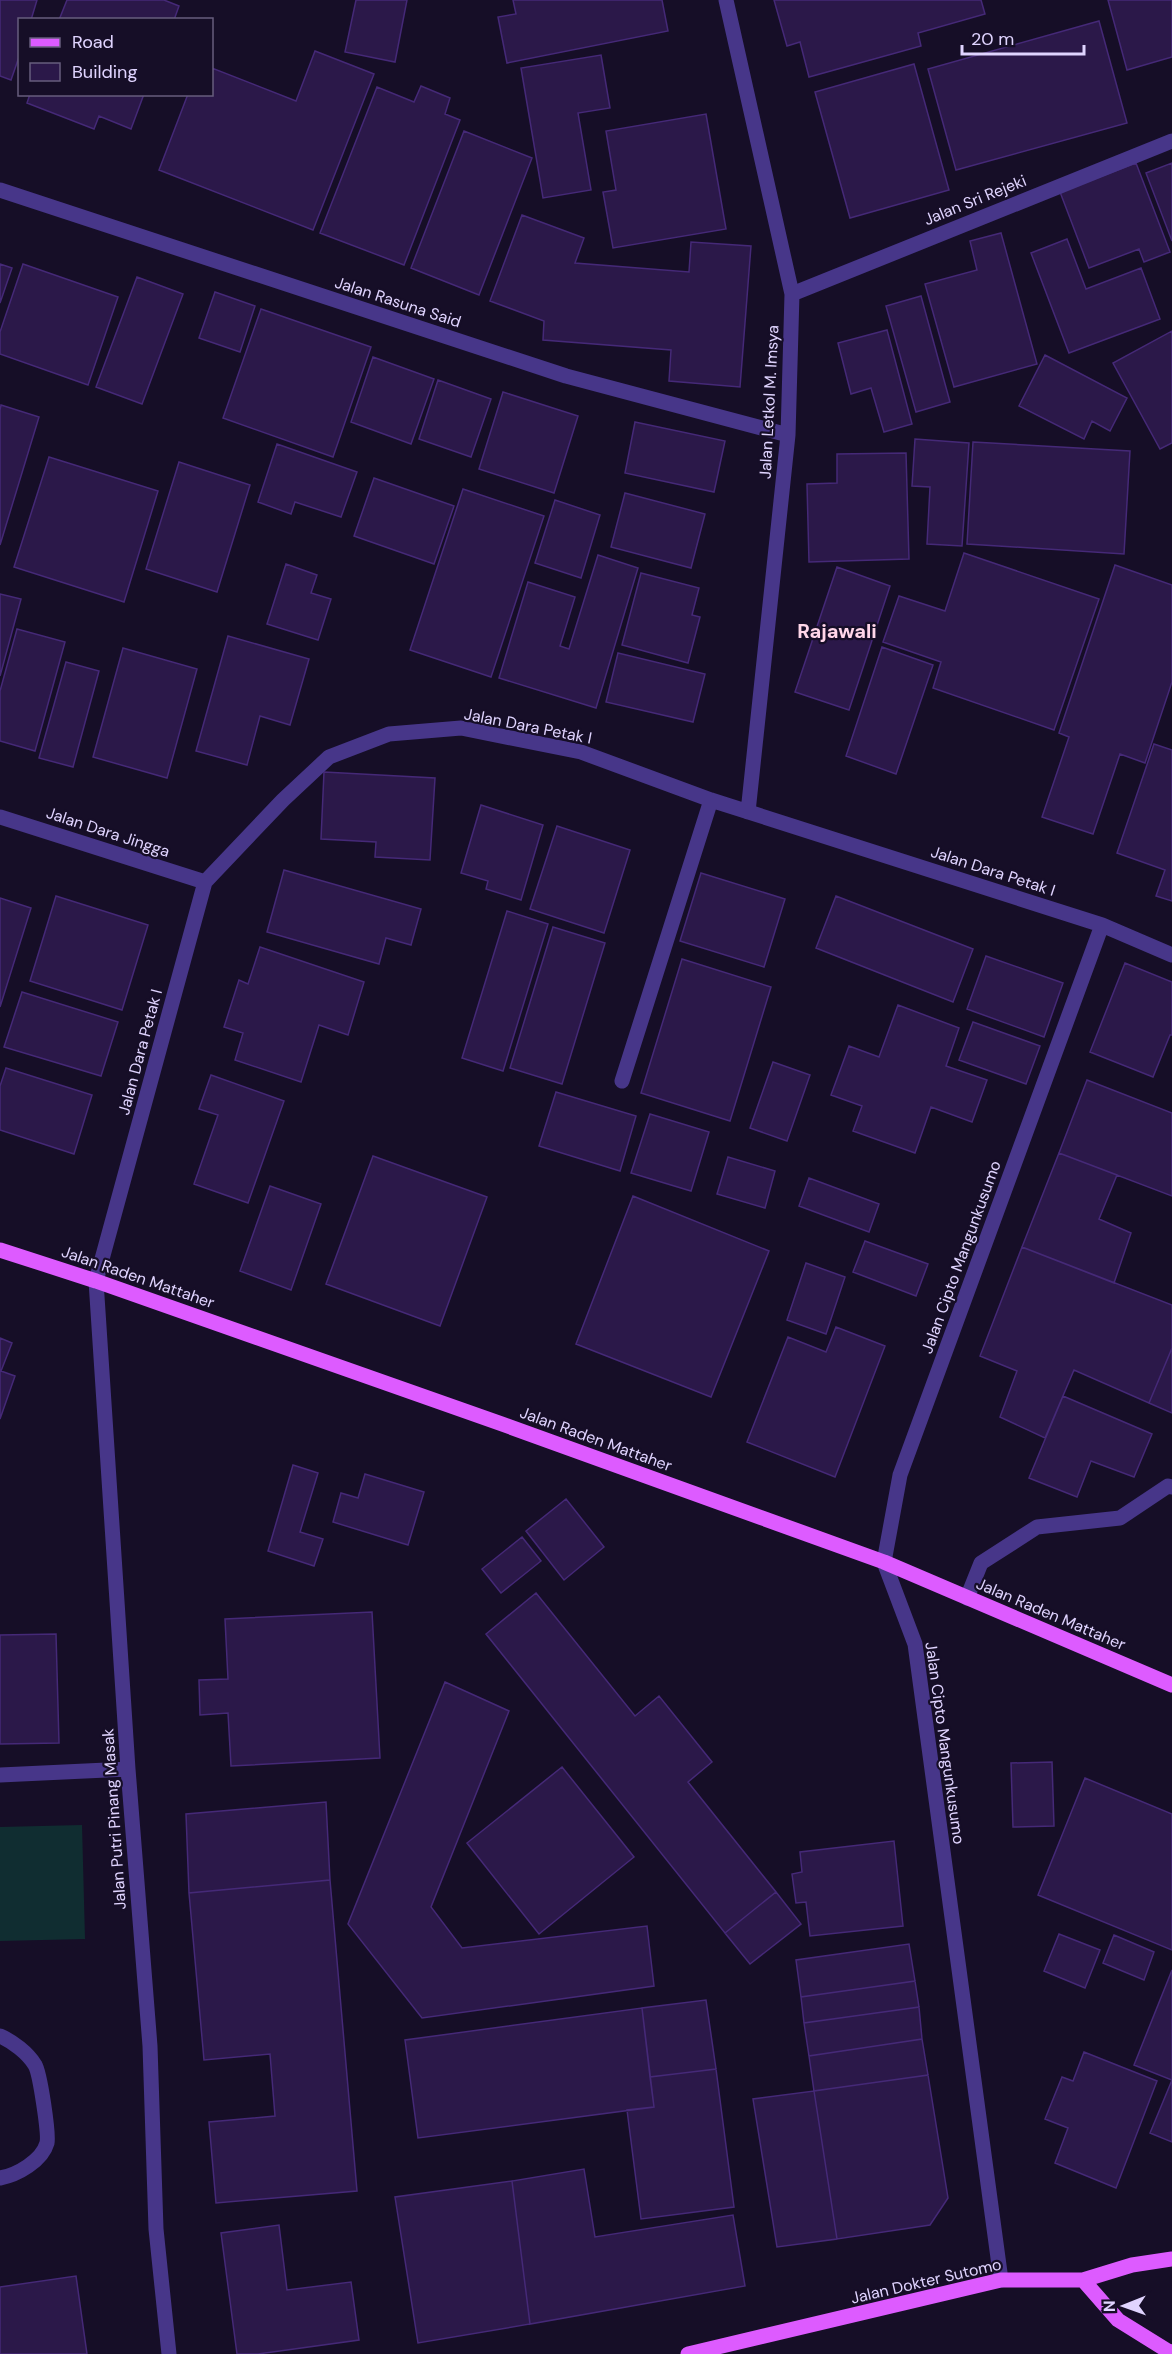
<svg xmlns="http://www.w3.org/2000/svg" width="1172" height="2354" font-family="'DM Sans',sans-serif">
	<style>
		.garden { fill: #102d31 }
		.building { fill: #2b1849; stroke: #452977; stroke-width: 1.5 }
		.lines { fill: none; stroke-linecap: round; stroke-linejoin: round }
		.minor { stroke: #473689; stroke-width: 15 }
		.major { stroke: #dd5bff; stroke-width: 15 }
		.labels { text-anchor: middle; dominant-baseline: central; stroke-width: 4.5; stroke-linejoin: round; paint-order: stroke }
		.street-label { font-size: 16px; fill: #e0d4ff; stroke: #160e27 }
		.quarter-label { font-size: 20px; font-weight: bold; fill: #ffd6e9; stroke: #160e27 }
	</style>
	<rect width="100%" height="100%" fill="#160e27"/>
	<path class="garden" d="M82,1825l3,114 -85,2v-114z"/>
	<path class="building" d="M0,0h37l-6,20h-11v34l-9,26 -11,-4z
		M67,0h97l15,6 -5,14h-115z
		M356,0h51l-12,62 -50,-10z
		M513,0h149l6,31 -161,32 -9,-46 18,-3z
		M774,0h207l4,14 -67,19 3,13 -112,31 -9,-35 -13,4z
		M1108,0h64v57l-45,13z
		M1099,21l28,102 -171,47 -28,-101z
		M315,51l59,23 -61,156 -154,-60 29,-76h24v-26l84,33z
		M601,55l9,53 -32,5 13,77 -48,8 -22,-130z
		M914,64l35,126 -99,28 -35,-126z
		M421,86l29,12 -5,16 15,6 -56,145 -84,-32 57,-146 37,15z
		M30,94h114l-13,35 -32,-13 -5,13 -67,-26z
		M706,114l20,115 -113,19 -10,-56 13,-2 -10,-59z
		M464,131l68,27 -53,137 -68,-27z
		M1136,163l34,89 -26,10 -5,-13 -50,19 -29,-76z
		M1172,163v78l-26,-68z
		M522,215l62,23 -9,25 114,9 2,-30 60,4 -11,141 -71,-6 2,-31 -128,-10 1,-19 -54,-20z
		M1001,233l36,131 -83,23 -29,-103 52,-14 -7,-29z
		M1067,239l19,50 55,-21 19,51 -91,34 -38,-100z
		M0,264l12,4 -12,35z
		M23,264l95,33 -30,88 -88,-31v-22z
		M137,277l46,17 -41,110 -46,-17z
		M215,292l40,14 -15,46 -41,-14z
		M921,296l29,106 -34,10 -30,-106z
		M261,309l110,38 -38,110 -110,-39z
		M887,330l25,94 -28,8 -13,-44 -20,6 -13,-51z
		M1172,331v112l-12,6 -47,-86z
		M1045,355l82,43 -17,33 -18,-10 -8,18 -65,-33z
		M373,357l61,22 -23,65 -60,-22z
		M438,380l53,19 -20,58 -52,-18z
		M503,392l75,24 -24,77 -75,-24z
		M1,405l38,12 -39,128v-135z
		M635,422l90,19 -11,51 -89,-19z
		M915,439l54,4 -7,103 -35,-2 3,-57 -18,-1z
		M973,442l157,9 -6,103 -157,-10z
		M277,444l80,28 -16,45 -46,-15 -4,12 -33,-12z
		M906,453l3,106 -100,3 -2,-78 30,-1v-29z
		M49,457l109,34 -34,111 -110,-35z
		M179,462l71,23 -33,107 -71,-23z
		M374,478l80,28 -20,58 -80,-28z
		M463,489l81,27 -53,161 -81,-27z
		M625,493l80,21 -14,54 -80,-21z
		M555,500l45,15 -19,63 -46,-15z
		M964,553l135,46 -45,131 -121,-42 8,-26 -58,-20 16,-46 46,15z
		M598,555l40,13 -42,140 -97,-30 29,-96 47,15 -15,49 9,3z
		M286,564l31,11 -6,18 20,6 -13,41 -51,-16z
		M1115,565l57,20v97l-27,81 -25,-9 -27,80 -51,-17 27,-80 -10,-4z
		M837,567l53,19 -41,124 -54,-18z
		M641,573l58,15 -7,27 8,2 -12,46 -66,-18z
		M0,594l21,5 -21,77z
		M17,629l48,13 -30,109 -35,-10v-50z
		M228,636l81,23 -19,66 -30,-9 -13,49 -51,-14z
		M882,647l51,18 -37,109 -50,-18z
		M123,648l74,21 -30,109 -74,-21z
		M618,653l87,21 -12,48 -87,-20z
		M66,662l33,9 -26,96 -34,-9z
		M1154,744l18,6v151l-16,-5 9,-26 -48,-17z
		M324,772l111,6 -5,82 -55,-3 1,-15 -55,-3z
		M481,805l62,20 -22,75 -35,-11 2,-8 -27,-8z
		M557,826l73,24 -26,83 -74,-24z
		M284,870l137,39 -10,36 -25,-7 -7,26 -112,-32z
		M701,873l84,26 -21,68 -84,-26z
		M56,896l92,29 -26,85 -92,-29z
		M836,896l137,53 -20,53 -137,-54z
		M0,898l31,10 -31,99z
		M507,911l41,13 -45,147 -41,-13z
		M553,927l52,16 -43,141 -52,-16z
		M260,947l104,35 -16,53 -29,-10 -18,57 -66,-22 8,-27 -19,-6 15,-47 9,4z
		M986,956l77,27 -19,54 -77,-28z
		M682,959l89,28 -41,134 -89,-28z
		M1125,963l47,19v53h-2l-17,42 -63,-25z
		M22,992l96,30 -17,54 -97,-29z
		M898,1005l61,23 -13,38 41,14 -15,42 -41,-15 -16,46 -62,-22 9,-25 -31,-11 18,-49 30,11z
		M973,1022l67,24 -14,38 -67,-24z
		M773,1062l37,13 -23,66 -37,-13z
		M6,1068l86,27 -18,59 -74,-24v-44z
		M211,1075l73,26 -36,102 -54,-19 24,-69 -19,-6z
		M1087,1080l85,33v83l-113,-43z
		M556,1092l80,24 -16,55 -81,-25z
		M650,1114l59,18 -18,59 -60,-18z
		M1059,1153l58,22 -18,44 32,14 -17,50 -92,-36z
		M373,1156l114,41 -47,129 -114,-42z
		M728,1157l47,14 -10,37 -48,-14z
		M809,1178l70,26 -10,28 -70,-26z
		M270,1186l51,18 -30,86 -51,-19z
		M633,1196l136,55 -58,146 -135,-53z
		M865,1241l63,23 -12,32 -63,-24z
		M1022,1247l150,58v43l-23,55 -75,-33 -29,68 -45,-21 17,-46 -37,-15z
		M806,1263l39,14 -19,57 -39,-14z
		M836,1327l49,19 -50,131 -88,-35 41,-105 38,15z
		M0,1338l12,5 -11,28 14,5 -15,43z
		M1172,1348v65l-23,-10z
		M1063,1396l89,38 -18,43 -43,-16 -14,36 -48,-19z
		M293,1465l25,8 -18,59 23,7 -9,27 -46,-15z
		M365,1474l59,18 -16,53 -75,-23 8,-29 17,5z
		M566,1499l38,48 -40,33 -38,-49z
		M522,1537l19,24 -40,32 -19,-24z
		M536,1593l99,123 24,-20 53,66 -24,20 88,110 -51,41 -239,-299z
		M372,1612l8,146 -149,8 -3,-53 -28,2 -1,-35 29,-1 -3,-60z
		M56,1634l3,109 -59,1v-109z
		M445,1682l64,29 -78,196 31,41 185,-22 7,60 -232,32 -74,-94z
		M1052,1762l2,64 -41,1 -2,-64z
		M562,1767l72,90 -95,77 -72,-91z
		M1085,1778l87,36v136l-134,-55z
		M326,1802l4,78 -141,13 -3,-79z
		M894,1841l9,85 -93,10 -4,-34 -10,1 -4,-29 10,-2 -2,-20z
		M330,1880l27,311 -141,12 -7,-81 66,-6 -5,-62 -66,6 -15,-167z
		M776,1892l25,32 -51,40 -25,-31z
		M1059,1934l41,16 -15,38 -41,-17z
		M1114,1935l40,17 -10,28 -41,-17z
		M909,1944l6,37 -114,16 -5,-37z
		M1172,1970v172l-22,-9 22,-53 -38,-15z
		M915,1981l4,26 -115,16 -3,-26z
		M706,2000l10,69 -66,8 -8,-69z
		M919,2007l3,32 -113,17 -5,-33z
		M642,2008l12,99 -236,31 -13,-98z
		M922,2039l6,36 -114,16 -5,-35z
		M1084,2052l73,29 -41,107 -61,-25 13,-35 -23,-9 17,-42 11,4z
		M716,2069l18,138 -93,12 -14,-109 27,-3 -4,-30z
		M928,2075l20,123 -18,27 -93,14 -23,-148z
		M814,2091l23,148 -60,8 -24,-148z
		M584,2169l11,68 138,-22 12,71 -215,38 -18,-143z
		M512,2181l18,143 -112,19 -23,-146z
		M279,2225l8,65 64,-8 8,58 -101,14h-21l-16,-121z
		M76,2276l11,78h-87v-67z"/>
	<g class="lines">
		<path class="minor" d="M726,0l66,294 -4,141 -40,377
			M0,190l566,186 222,59
			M792,294l380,-153
			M0,817l205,65
			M622,1081l89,-281
			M967,1598l14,-35 56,-36 83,-9 48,-32 4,1
			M0,1775l128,-6
			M0,2036c12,5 28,17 35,29 5,8 14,69 12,78 -5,18 -30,32 -47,35
			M1001,2280l-86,-636 -31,-82 16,-87 202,-550
			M169,2354l-13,-125 -6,-183 -22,-277 -32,-488 109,-399 78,-82 46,-43 60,-23 72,-6 120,24 130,48 391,125 70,30"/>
		<path class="major" d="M0,1250l96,31 406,143 382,138 288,123
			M1083,2280l35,40 50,31 4,1
			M688,2354l313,-74h82l49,-15 40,-6"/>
	</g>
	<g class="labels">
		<g class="street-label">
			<text transform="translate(975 200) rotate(-22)">Jalan Sri Rejeki</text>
			<text transform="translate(398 302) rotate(18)">Jalan Rasuna Said</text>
			<text transform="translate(769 402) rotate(-87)">Jalan Letkol M. Imsya</text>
			<text transform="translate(528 726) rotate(11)">Jalan Dara Petak I</text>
			<text transform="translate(108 832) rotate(18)">Jalan Dara Jingga</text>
			<text transform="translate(993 871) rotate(18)">Jalan Dara Petak I</text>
			<text transform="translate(140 1052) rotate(-75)">Jalan Dara Petak I</text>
			<text transform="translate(961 1257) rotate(-70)">Jalan Cipto Mangunkusumo</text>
			<text transform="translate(138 1277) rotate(19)">Jalan Raden Mattaher</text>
			<text transform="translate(596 1439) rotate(20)">Jalan Raden Mattaher</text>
			<text transform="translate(1051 1614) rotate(23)">Jalan Raden Mattaher</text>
			<text transform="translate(945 1743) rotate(82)">Jalan Cipto Mangunkusumo</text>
			<text transform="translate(114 1819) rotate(-94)">Jalan Putri Pinang Masak</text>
			<text transform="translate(926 2281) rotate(-13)">Jalan Dokter Sutomo</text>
		</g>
		<g class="quarter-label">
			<text x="837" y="631">Rajawali</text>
		</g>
	</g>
	<rect x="18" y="18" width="195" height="78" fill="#160e27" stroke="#675d7d" stroke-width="1.5"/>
	<rect x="30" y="38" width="30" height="9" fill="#dd5bff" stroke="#675d7d" stroke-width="1.5"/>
	<text x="72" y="48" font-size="18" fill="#e0d4ff">Road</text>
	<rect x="30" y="63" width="30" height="18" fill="#2b1849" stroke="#675d7d" stroke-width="1.5"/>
	<text x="72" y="78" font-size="18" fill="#e0d4ff">Building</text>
	<g transform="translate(1124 2306) rotate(269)" stroke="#160e27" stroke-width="4.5" paint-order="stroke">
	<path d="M0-4.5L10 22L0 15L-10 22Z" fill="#e0d4ff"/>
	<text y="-9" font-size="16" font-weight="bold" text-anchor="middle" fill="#e0d4ff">N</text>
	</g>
	<path d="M962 45v9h122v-9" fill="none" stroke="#e0d4ff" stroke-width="3"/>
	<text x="971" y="45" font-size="18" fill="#e0d4ff" stroke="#160e27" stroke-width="4.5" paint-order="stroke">20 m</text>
</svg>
